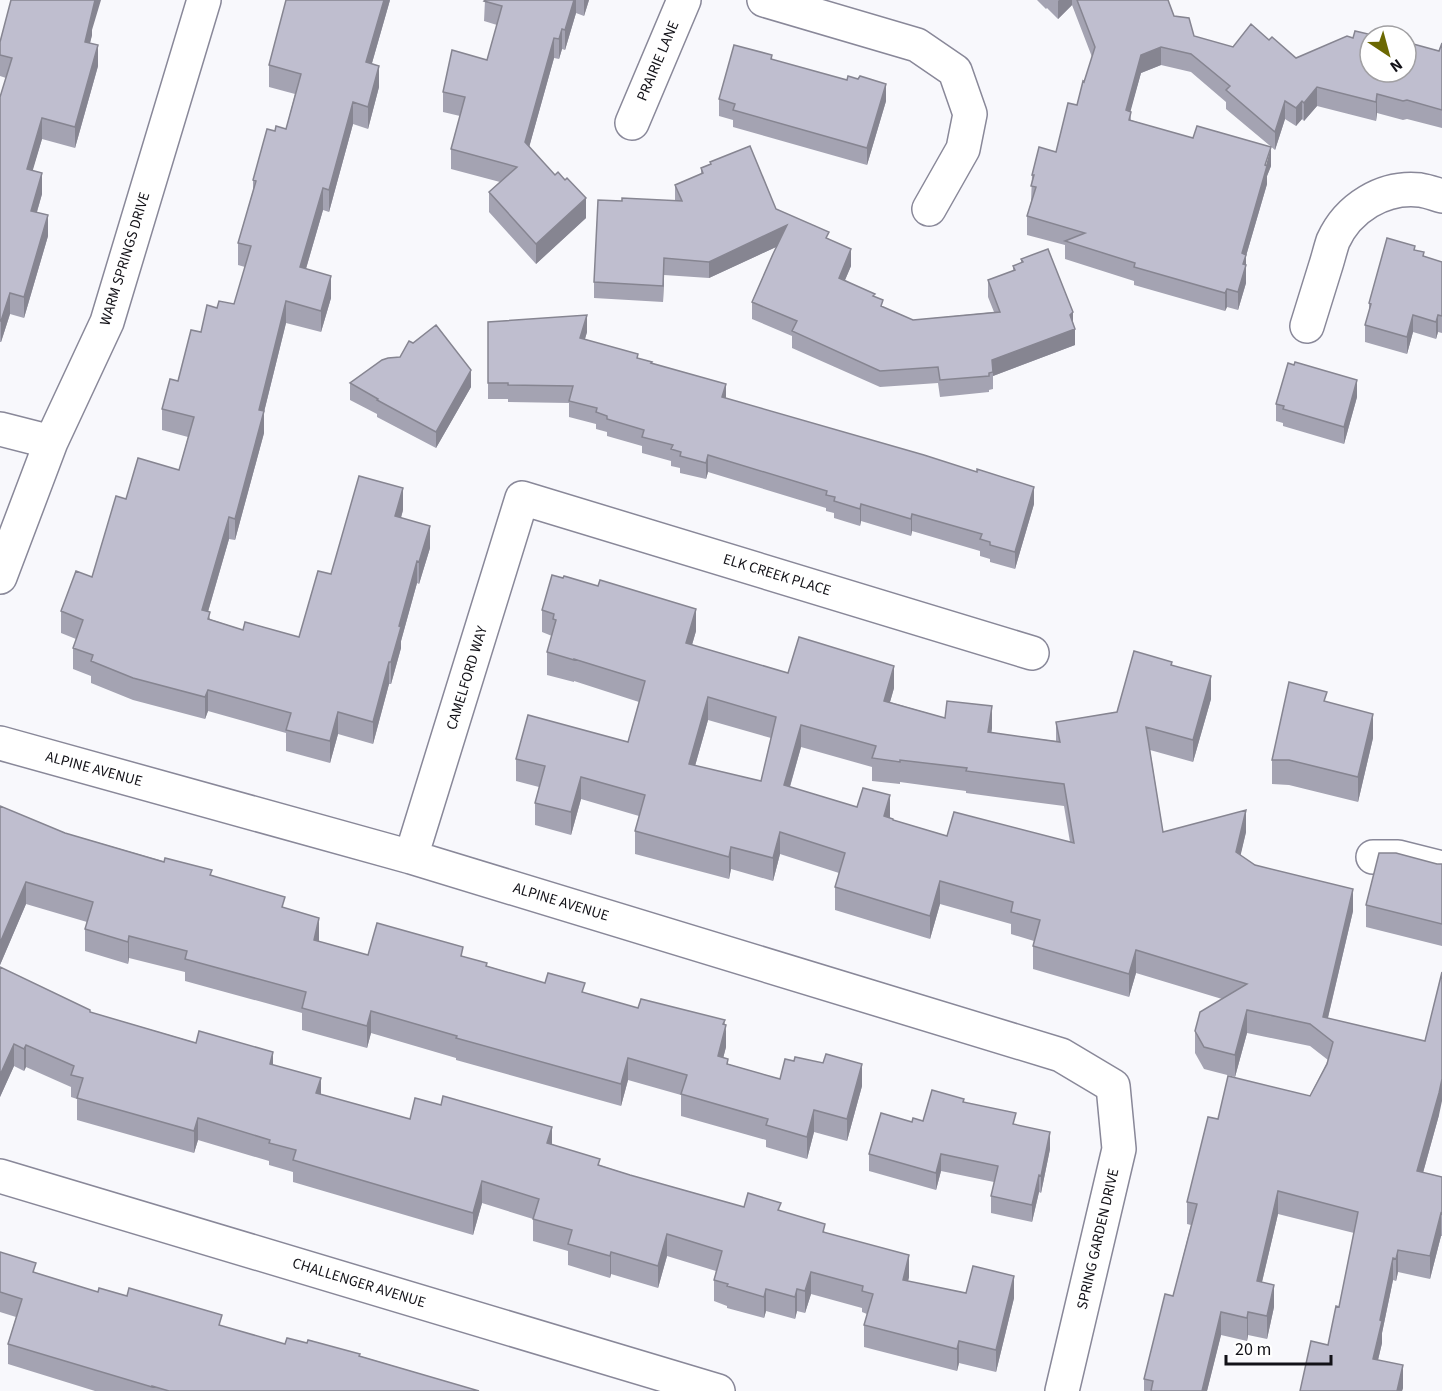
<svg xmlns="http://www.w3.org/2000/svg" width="1442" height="1391" font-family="'Source Sans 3',sans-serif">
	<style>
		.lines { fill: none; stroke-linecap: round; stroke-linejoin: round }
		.minor-casing { stroke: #898899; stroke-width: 36 }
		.minor { stroke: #fff; stroke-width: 33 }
		.wall { fill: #a4a3b2; fill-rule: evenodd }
		.shaded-wall { fill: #868591 }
		.building { fill: #bfbecf; stroke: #868591; stroke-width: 1.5; fill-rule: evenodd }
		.labels { text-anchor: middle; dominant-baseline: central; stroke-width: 5; stroke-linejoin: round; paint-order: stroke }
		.street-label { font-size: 15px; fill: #131218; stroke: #fff }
	</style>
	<rect width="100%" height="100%" fill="#f8f8fc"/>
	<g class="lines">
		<defs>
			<path id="minor" d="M764,0l153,45 38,26 15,43 -7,35 -34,60
				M632,123l52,-123
				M1307,326c6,-19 12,-39 18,-58 3,-9 5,-18 8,-27 15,-33 50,-55 87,-51 7,1 15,4 22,6
				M0,429l51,13
				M0,577l51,-135 56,-120 97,-322
				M0,743l411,114 650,198 52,31 6,63 -57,242
				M411,857l111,-359 510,155
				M1373,857h25l44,11
				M0,1176l718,215"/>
		</defs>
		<use href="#minor" class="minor-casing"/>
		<use href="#minor" class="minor"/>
	</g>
	<path class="wall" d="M390,0l-18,63 7,24 -11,42 -15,-5 -24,88 -6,-2 -17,59 25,29 -10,34 -35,-9 -22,89v21l-29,107 -6,-1 -21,73 2,7 33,11 56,7 32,-63 72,-64 -2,8 29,30 -11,36 -2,-1 -16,58v7l-10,36h-2l-16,60 -35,-10 -8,29 -44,-12v-18l-78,-22 -3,8 -72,-19 -42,-17v-7l-18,-7v-21l3,-9 -15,-6v-22l31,-34 34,-78 53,-29 9,-33 -26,-7v-21l16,-28 23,-49 16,-24 17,-4 11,-37 -7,-2v-22l15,-52v-11l22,-49 11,-2 9,-35 -26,-7v-22z
		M485,0h104l-5,16 -8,-3 -11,37 -3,-1 -3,10 -5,-1 -25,89 57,71 -50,46 -47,-52v-20l11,-10 -49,-13v-20l9,-33 -17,-4v-20l44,-32 10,-35 -13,-4z
		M1037,0h131l6,16 20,20 39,11 36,-7 27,18 57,-20 86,13 3,-8v85l-35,-9 -4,1 -26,-7 -1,8 -59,-15 -13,15 -2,-2 -6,7 -11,-7 -10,31 -49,-41v-7l-35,-30 -30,-7 -20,8 -11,38 1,9 140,46 -4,10v8l-21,72v27l-8,27 -11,-3 -2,4 -91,-26v-4l-69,-22v-14l-38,-10v-19l4,-14 1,-27 24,-23 21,-47 15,-48 -20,-52 -14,14 -11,-11 -1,1z
		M92,30v5l-2,8 8,23 -23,82 -33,-9 -10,32 10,23 -5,18 11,24 -24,82 -14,-4 -9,28h-1v-245l6,-19 -6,-2v-34z
		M772,59l114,42 -19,64 -134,-38v-7l-14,-4v-17z
		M710,162l66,47 53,30 22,27 -6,14 30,17 8,10 30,13 81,-8 -6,-15v-17l25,-9v-5l8,-3v-4l52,63 2,23 -82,31v13l-4,1v2l-49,5 -2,-14 -58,4 -88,-39v-12l-40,-17v-17l24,-55 -67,31 -45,-3 -1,27 -69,-4v-16l28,-81h53v-16l26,-11v-6l9,-4z
		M1415,250l9,7 18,5v71l-4,-1 -2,7 -23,-7 -6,22 -42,-12v-17l4,-14v-8z
		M488,322l99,10 -2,7 53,19 88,40 308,106 -19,65 -25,-7v-3l-10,-3v-5l-68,-20 -1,5 -50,-15 -1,5 -26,-8v-5l-8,-2v-3l-118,-36 -2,7 -26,-6v-5l-9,-2v-5l-29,-8v-7l-35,-10v-4l-11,-3v-5l-27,-7v-14l-61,-1v-3h-20z
		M350,383l121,4 -35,61 -59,-31v-3l-27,-14z
		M1357,397l-13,47 -61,-18v-3l-7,-2v-17z
		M542,610l154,21 -4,14 96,28 106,15 -4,14 55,16 47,10 -1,5 65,8v-19l61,-10 55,-47 39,34 -18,63 -43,-12 13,82h83l-6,24 15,9 98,46 -25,107 111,97 -16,58 19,4v59h-1l-11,43 -32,-7 -2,9 -3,-1 -11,53v10l-4,17 25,28 -1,3h-102l28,-46 11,-38 15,-74 -76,-19 -16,68 12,25 -7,32 -19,-4 -1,6 -26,-6 -14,56h-63v-12l29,-83 18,-71 -4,-1v-22l31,-83 92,-23 18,-36 -18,-14 -63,-13 -12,44 -31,-8 -9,-16v-22l27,-32 -86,-26 -7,24 -96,-28v-23l1,-5 -23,-7v-10l-71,-20 -10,35 -95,-29v-23l4,-14 -59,-19 -7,27 -42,-12 -2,10 -94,-25v-23l4,-15 -58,-17 -10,36 -36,-10v-22l4,-16 -23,-6v-22l112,-17 11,-40 -65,-21v1l-27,-7v-23l5,-16 -10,-4zM708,720l63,18 -10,43 -66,-15zM801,747l71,20v14l28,3v-2l66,9v2l98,13 6,36 -123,-6 -54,-16 -3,-2 -100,-31z
		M1327,702l46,36 -15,64 -69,-17 -17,-1v-24z
		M0,806l65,27 147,42 73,33 34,32v2l49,13 95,1 24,10 58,17 40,10 53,15 87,16 1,23 -3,11 5,6 52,15 82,7 -15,55 -33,-9 -7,27 -41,-12v-7l-85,-24v-21l-53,-15 -7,26 -165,-46v-2l-85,-25 -4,15 -65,-18v-17l-117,-32v-9l-56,-14 -1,6 -43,-13v-22l2,-7 -61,-18 -26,61z
		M1437,864h5v82l-76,-19v-22z
		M0,967l90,45 183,53 48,30 89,24 142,25 48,21 30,10 114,32 37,4 44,21 84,45 -1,4 58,12 48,5 -18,74 -37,-9 -2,8 -93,-24v-22l3,-11 -5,-2v-4l-51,-14 -6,19 -8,-2 -2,8 -29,-8 -2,7 -37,-10v-2l-13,-5v-21l2,-9 -49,-15 -9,32 -47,-14 -1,4 -42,-13v-14l-35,-10v-22l-51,-16 -9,32 -180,-53v-10l-24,-7v-4l-71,-21 -4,13 -117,-33v-21l-6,-2v-10l-45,-20 -2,4 -10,-5 -14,31z
		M964,1102l52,23 34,24 -9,44 -2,-1 -7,30 -41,-9v-17l3,-14 -53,-11 -5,19 -67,-19v-17l43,-32 11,-1z
		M0,1252l36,21 62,19 187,52 75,12 119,35h-384l-87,-27v-20l8,-27 -16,-5z"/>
	<path class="shaded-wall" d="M95,0h6l-9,30v5l-7,28v-21z
		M384,0h6l-24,84v-22z
		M574,0h2v13l-11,37v-20z
		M584,0h5l-5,16z
		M1059,0h13v5l-14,14v-18z
		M562,29v20l-3,10v-20z
		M554,38v20l-29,104v-20z
		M98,45v21l-23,82v-21z
		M1161,47v18l-20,8 -15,55v-18l15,-55z
		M379,66v21l-11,42v-22z
		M886,84v17l-19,64v-17z
		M1317,87v19l-13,15v-18z
		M1377,94v19l-1,8v-19z
		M1285,101v18l-10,31v-18z
		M1302,101v18l-6,7v-18z
		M353,102v22l-24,88v-22z
		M42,118v21l-15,51v-21z
		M1271,147v19l-4,10v8l-21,72v27l-8,27v-18l4,-39z
		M42,173v21l-11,38v-21z
		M323,188v22l-23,79v-22z
		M586,198v20l-50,46v-20z
		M48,215v21l-24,82v-21z
		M787,225v17l-78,36v-16z
		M851,249v17l-12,28v-16z
		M664,258v17l-1,27v-16z
		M331,276v22l-10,34v-21z
		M1227,289v18l-2,4v-18z
		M10,293v21l-9,28v-21z
		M286,301v22l-22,89v21l-29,107v-21l24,-109z
		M1073,312v17h2v16l-82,31 -1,-16z
		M587,315v17l-7,23v-17z
		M1413,315v17l-6,22v-17z
		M1438,315v17l-2,7v-17z
		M471,370v17l-35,61v-16z
		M1357,380v17l-13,47v-17z
		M726,384v17l-4,-4z
		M708,455v17l-2,7v-16z
		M1034,487v17l-19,65v-17z
		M403,488v22l-8,28v-22z
		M861,504v17l-1,5v-17z
		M912,514v17l-1,5v-17z
		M229,517v22l-27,93v-22z
		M430,526v22l-11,36v-22z
		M417,561v22l-16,58v7l-10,36v-22l8,-36z
		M696,609v22l-10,34v-22z
		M389,662v22l-16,60v-22z
		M894,666v22l-10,35v-22z
		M1211,676v23l-18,63v-22z
		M208,690v21l-3,8v-22z
		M708,697v23l-19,67v-23z
		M992,706v22l-4,27v-23z
		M338,712v22l-8,29v-22z
		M1373,714v24l-15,64v-25z
		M801,725v22l-17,60v-22z
		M581,777v22l-10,36v-23z
		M890,795v23l-6,-2z
		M1246,810v22l-10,43v-23z
		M780,832v22l-7,27v-23z
		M731,847v22l-2,10v-22z
		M940,881v23l-10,35v-23z
		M26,882v22l-26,61v-22z
		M1353,889v22l-29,123 -1,-17z
		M319,918v22l-5,22v-22z
		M129,936v22l-1,6v-22z
		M1136,950v23l-7,24v-23z
		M1247,1010v23l-12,44v-22z
		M371,1011v22l-4,15v-22z
		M725,1020v11l1,-6v22l-8,31v-22z
		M14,1044v22l-14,31v-22z
		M26,1045v22l-2,4v-22z
		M273,1052v22l-3,-10z
		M628,1058v22l-7,26v-22z
		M862,1064v22l-15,55v-22z
		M321,1078v22l-5,-7z
		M1442,1079v22l-3,14 -22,79v-23z
		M814,1110v22l-7,27v-22z
		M198,1118v22l-4,13v-22z
		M552,1127v22l-5,-6z
		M1050,1132v17l-9,44v-17z
		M941,1154v17l-5,19v-17z
		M1039,1175v17l-7,30v-17z
		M482,1181v22l-9,32v-22z
		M1278,1191v23l-21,89v-22z
		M1441,1213v23l-11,43v-23z
		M667,1234v22l-9,32v-22z
		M1398,1250v22l-2,9v-22z
		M611,1252v22l-1,4v-22z
		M909,1255v22l-6,24v-21z
		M1393,1258v22l-11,53v10l-9,38v-22l7,-39z
		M811,1272v22l-6,19v-22z
		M1014,1276v22l-18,74v-22z
		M1274,1285v22l-7,32v-23z
		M766,1289v22l-2,7v-21z
		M797,1289v22l-2,8v-22z
		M1221,1312v23l-14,56h-5z
		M1248,1312v23l-1,6v-23z
		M959,1341v22l-2,8v-22z
		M1403,1365v23l-1,3h-5z"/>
	<path class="building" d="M11,0h84l-10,42 13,3 -23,82 -33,-9 -15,51 15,4 -11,38 17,4 -24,82 -14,-4 -9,28h-1v-224l12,-39 -12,-3v-13z
		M286,0h98l-18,62 13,4 -11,41 -15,-5 -24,88 -6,-2 -23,79 31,9 -10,35 -35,-10 -27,109 5,1 -29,108 -6,-2 -27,93 8,2 -2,7 35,11 2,-8 54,15 19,-66 13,3 28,-98 44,12 -8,28 35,10 -11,36 -2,-1 -18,65 2,1 -10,35h-2l-16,60 -35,-10 -8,29 -44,-11 5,-17 -83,-23 -3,7 -72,-19 -42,-17 2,-6 -20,-7 10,-28 -22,-9 15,-40 16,6 24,-81 10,3 12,-41 41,12 15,-53 -32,-8 8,-30 8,2 13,-51 10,2 6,-27 10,3 2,-7 15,3 17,-58 -13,-3 18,-62 -3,-1 14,-51 8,2 1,-5 10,3 15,-55 -32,-9z
		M485,0h89l-9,30 -3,-1 -3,10 -5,-1 -29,104 30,33 3,-3 7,8 2,-2 19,20 -50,46 -47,-52 28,-25 -66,-18 14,-52 -22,-5 9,-42 35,10 15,-54 -18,-5z
		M1077,0h91l6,16 15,2 5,18 39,11 18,-23 18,16 3,-3 24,21 51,-22 6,2 2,-7 17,4 1,-2 12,3h-15v36h36v-30l33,9 3,-8v67l-35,-10 -4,1 -26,-7 -1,8 -59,-15 -13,16 -2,-2 -6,7 -11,-7 -10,31 -49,-42 4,-4 -39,-32 -30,-7 -20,8 -15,55 5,2 -2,8 64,18 4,-12 74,21 -6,18 2,1 -25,87 4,2 -3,9 3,1 -8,27 -11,-3 -2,4 -91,-26 1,-4 -70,-22 20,-8 -58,-17 9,-29 -5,-1 3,-11h-2l7,-28 17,5 12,-49 9,2 6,-24 1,1 11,-35z
		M734,45l38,10 -1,4 76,21 1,-4 10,3 2,-3 26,8 -19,64 -134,-38 2,-6 -16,-5z
		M750,146l26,63 53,23 -3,6 25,11 -12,29 36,16 -2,2 10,4 -2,6 32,14 87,-8 -12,-32 27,-10 -2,-4 10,-4 -2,-3 27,-10 25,63 -3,3 5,14 -83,31 1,12 -4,1v3l-49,4 -2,-13 -58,4 -88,-40 5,-10 -45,-19 21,-48 14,-29 -78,37 -45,-4 -1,28 -69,-4 4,-82 24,1v-3l60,3 -7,-16 28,-12 -2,-5 10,-4 -1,-2z
		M1387,238l28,8 -1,4 10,2 -1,4 19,6v54l-4,-1 -2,7 -23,-7 -6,22 -42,-12 6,-21 -2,-1z
		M587,315l-7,23 58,16 -1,4 15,4 -1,1 75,21 -4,13 202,58 53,17v-3l57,18 -19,65 -25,-7v-3l-10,-3 2,-5 -70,-20 -1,5 -50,-15 -1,5 -26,-8 1,-4 -9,-2 1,-4 -119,-36 -2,8 -26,-7 1,-4 -10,-3 2,-4 -31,-8 2,-7 -37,-11v-3l-11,-4 1,-4 -28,-7 4,-15 -65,-1v-2h-20v-61z
		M436,325l35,45 -35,62 -59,-32 1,-1 -28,-16 32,-23 6,-2 12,-1 9,-16 4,2z
		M1295,362l62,18 -13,47 -61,-18 1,-3 -8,-2 12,-41 6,2z
		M552,575l11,3 1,-2 34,10 2,-6 96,29 -10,34 102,30 11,-36 95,29 -10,35 61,17 2,-17 45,5 -4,26 72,10 -4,-20 61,-10 17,-61 38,11 -1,3 40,11 -18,64 -47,-13 17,105 83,-22 -10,42 19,13 98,24 -30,128 102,24 17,-69v107l-3,14 -22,78 25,6v37l-1,-1 -11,43 -32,-6 -2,9 -3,-1 -13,62 2,1 -9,38 30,6 -6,26h-97l11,-50 17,4 8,-39 3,1 19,-95 -80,-21 -21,90 17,4 -7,31 -19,-4 -1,6 -26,-6 -19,79h-51l2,-10 -9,-2 21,-85 8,2 24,-92 -10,-2 21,-85 10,2 10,-43 82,20 17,-32 6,-22 -23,-18 -63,-14 -12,45 -31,-8 -9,-16 5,-19 47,-28 -111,-34 -7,24 -96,-28 7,-26 -29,-8 2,-10 -73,-21 -10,35 -95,-29 10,-34 -65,-21 -7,26 -42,-11 -2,10 -94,-26 10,-36 -64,-18 -10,35 -36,-9 10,-37 -29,-7 12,-44 100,27 17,-61 -71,-22v1l-27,-8 9,-32 -3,-1 1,-5 -12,-4zM708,697l68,20 -15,64 -72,-17zM801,725l75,21 -4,12 28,4v-2l67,8 -1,3 98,13 10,59 -120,-31 -7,24 -54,-16v-1l-9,-3 6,-21 -27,-7 -6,19 -73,-22z
		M1289,682l38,10 -3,9 49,13 -15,63 -69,-17h-17z
		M0,806l65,27 99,29 1,-4 47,12 -2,5 75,22 -3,10 37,11 -5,22 54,15 9,-32 86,24 -2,9 26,7 -1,3 59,17 3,-10 37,10 -3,9 56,16 3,-9 84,21 -2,4 3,1 -8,31 10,3 -1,5 53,15 5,-20 9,2 1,-4 28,6 3,-9 36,10 -15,55 -33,-9 -7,27 -41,-12 2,-6 -87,-25 6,-19 -59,-17 -7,26 -165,-46 1,-2 -86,-25 -4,15 -65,-18 4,-16 -121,-33 2,-8 -58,-15 -1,6 -43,-13 8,-27 -67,-20 -26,61z
		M1379,853h17l41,11h5v60l-76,-19z
		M0,967l90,43v2l106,31 3,-12 74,21 -3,12 51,14 -5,15 94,26 5,-21 26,7 2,-9 109,31 -5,16 53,16 -2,6 32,10 114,32 4,-14 33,10 -3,7 47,14 -2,8 86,23 -6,25 63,13 7,-27 41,10 -18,74 -37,-9 -2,8 -93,-24 9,-31 -11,-3 1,-5 -52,-14 -6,19 -8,-2 -2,8 -29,-8 -2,8 -37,-11 1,-2 -14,-4 8,-29 -55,-17 -9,32 -47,-14 -1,4 -42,-12 4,-14 -39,-11 6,-20 -57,-18 -9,32 -180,-53 3,-10 -27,-7 1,-3 -72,-22 -4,13 -117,-33 6,-20 -12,-3 3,-9 -48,-21 -2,4 -10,-5 -14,31z
		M932,1090l32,9 -1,3 53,11 -3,11 37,8 -9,44 -2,-1 -7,30 -41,-9 7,-30 -57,-12 -5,19 -67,-19 12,-41 31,9 1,-4 10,3z
		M0,1252l36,11 -3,9 65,20 1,-4 28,8 2,-8 93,27 -3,10 66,19 2,-6 20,5 1,-3 52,14 -1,2 120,35h-310l-17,-5v1l-144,-43 14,-45 -22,-7z"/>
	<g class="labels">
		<g class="street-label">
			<text transform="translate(658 61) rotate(-67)">PRAIRIE LANE</text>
			<text transform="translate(125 259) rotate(-73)">WARM SPRINGS DRIVE</text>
			<text transform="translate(777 575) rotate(17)">ELK CREEK PLACE</text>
			<text transform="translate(467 678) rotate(-73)">CAMELFORD WAY</text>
			<text transform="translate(94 769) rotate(15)">ALPINE AVENUE</text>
			<text transform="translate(561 902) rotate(17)">ALPINE AVENUE</text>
			<text transform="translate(1098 1239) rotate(-77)">SPRING GARDEN DRIVE</text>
			<text transform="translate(359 1283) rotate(17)">CHALLENGER AVENUE</text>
		</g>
	</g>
	<g transform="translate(1388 54) rotate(144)"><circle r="28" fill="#ffffff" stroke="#a1a0a3" stroke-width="1.5"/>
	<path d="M0-4.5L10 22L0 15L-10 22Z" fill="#6b6802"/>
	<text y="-9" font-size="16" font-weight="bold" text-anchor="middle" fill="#131218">N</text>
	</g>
	<path d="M1226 1355v9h105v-9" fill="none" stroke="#131218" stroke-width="3"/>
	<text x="1235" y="1355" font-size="18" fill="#131218" stroke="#ffffff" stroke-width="4.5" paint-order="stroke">20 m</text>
</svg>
